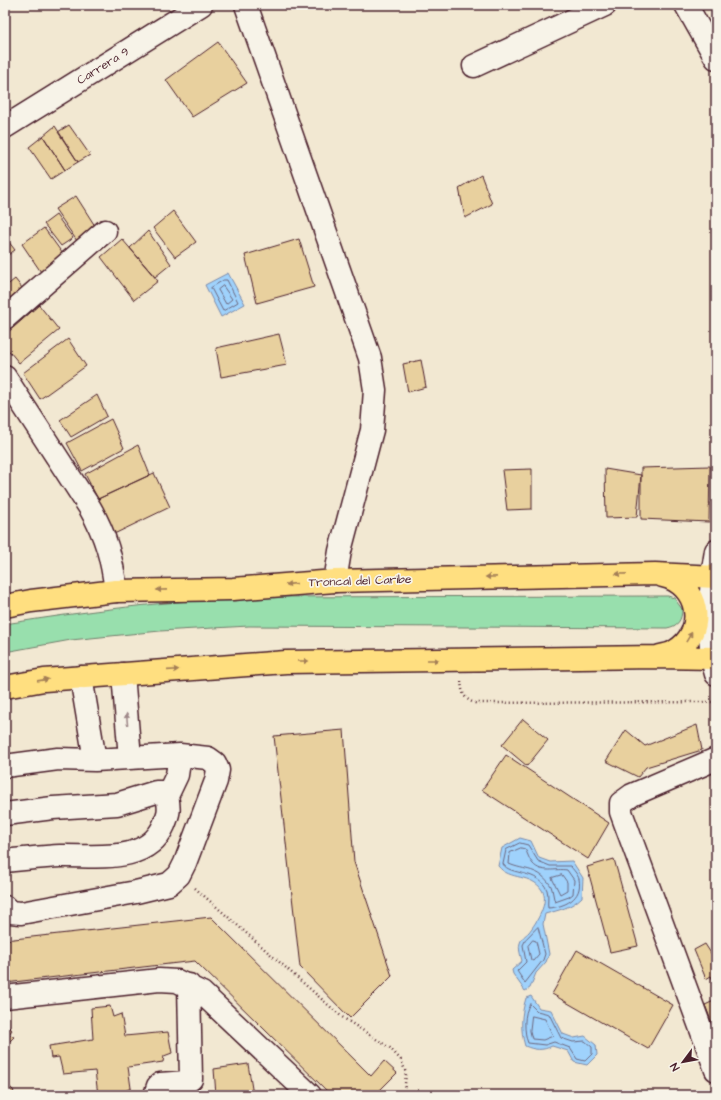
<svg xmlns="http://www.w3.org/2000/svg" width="721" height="1100" font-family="'Architects Daughter',sans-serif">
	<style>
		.green { fill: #98dfad; stroke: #717f6c }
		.water { fill: #9fd2fc; stroke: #7d8aa8 }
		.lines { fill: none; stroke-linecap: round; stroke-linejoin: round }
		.shore { stroke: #6c677f; stroke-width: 1 }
		.building { fill: #e8d09e; stroke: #4a1f2b }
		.minor-casing { stroke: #4a1f2b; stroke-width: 25 }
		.highway-casing { stroke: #4a1f2b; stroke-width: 25 }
		.path { stroke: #4a1f2b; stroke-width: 2.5; stroke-dasharray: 1 3; stroke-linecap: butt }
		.minor { stroke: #f7f3e8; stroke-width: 22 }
		.highway { stroke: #ffdf80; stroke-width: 22 }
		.oneway { fill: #a47f56 }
		.oneway2 { fill: #a0898a }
		.labels { text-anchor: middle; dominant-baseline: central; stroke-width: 3.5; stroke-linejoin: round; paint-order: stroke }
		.street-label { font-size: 12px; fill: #4a1f2b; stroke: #f7f3e8 }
	</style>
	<rect width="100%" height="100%" fill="#f2e8d2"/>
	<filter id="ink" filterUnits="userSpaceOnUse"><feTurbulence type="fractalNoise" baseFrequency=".025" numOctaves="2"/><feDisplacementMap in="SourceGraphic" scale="8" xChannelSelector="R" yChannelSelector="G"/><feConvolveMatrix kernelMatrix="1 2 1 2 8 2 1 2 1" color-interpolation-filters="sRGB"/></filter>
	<g filter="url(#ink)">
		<path class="green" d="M668,596l6,2 8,11c0,11 -4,17 -15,19l-418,-2 -89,5 -89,9 -66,12v-28c81,-13 162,-23 244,-27z"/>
		<path class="water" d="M228,273l17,31 -24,13 -16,-32z
			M520,838l11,3 8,17 11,4 22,-1 11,17 -1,19c-11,11 -23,13 -37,17l-2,10 6,30 -3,8 -10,11 -6,15 -5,3 -12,-17 -1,-4 10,-9c-1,-5 -4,-12 -2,-18 2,-6 5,-7 9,-11 7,-9 21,-30 13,-42 -11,-17 -32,-9 -44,-24l4,-18z
			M531,996l8,12 12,2 12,24 11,4 11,-2 11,9 1,10 -10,10 -13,-3 -6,-11 -16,-5c-9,5 -18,4 -27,0 -5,-17 -4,-31 1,-48z"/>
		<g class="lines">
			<path class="shore" d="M224,280h3l11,22 -15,9 -12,-23z
				M223,286l9,13 -6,5 -8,-14z
				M520,843l8,2 10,16 12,5h20c3,3 8,9 9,13 4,20 -15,28 -31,29 -1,-5 1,-12 -1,-18 -9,-21 -37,-14 -44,-26l3,-14z
				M521,848l4,1c3,5 4,11 8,15 9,10 23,4 34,6l7,10 -1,14 -4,3 -14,5c-2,-5 -2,-11 -4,-16 -12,-19 -26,-15 -42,-22l1,-11z
				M562,875l5,7v8l-7,4 -8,-16z
				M538,927l7,27 -2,6 -18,23 -8,-12 9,-9 -3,-17 3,-6z
				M533,940l3,1 3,13 -6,7 -2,-1 -3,-14z
				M530,1004l7,7 12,3 12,24 12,4 12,-1 7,6v7l-7,7 -8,-2 -7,-11 -16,-6 -9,3 -17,-2c-4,-10 -5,-30 2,-39z
				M532,1016l13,3 8,17 -10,4 -11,-1 -2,-8z"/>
		</g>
		<path class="building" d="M218,42l29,41 -55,34 -26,-37z
			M69,125l21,30 -12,7 -20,-30z
			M55,126l23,36 -13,8 -22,-34z
			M43,136l22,34 -14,9 -22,-32z
			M481,175l11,29 -27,14 -6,-30z
			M76,196l21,33 -20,12 -22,-32z
			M173,211l23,31 -21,15 -22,-29z
			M56,215l17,23 -12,8 -17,-22z
			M44,228l24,33 -25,14 -21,-31z
			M148,231l23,33 -16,13 -25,-29z
			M5,237l10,13 -10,7z
			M122,239l36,42 -24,19 -33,-43z
			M299,239l15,48 -57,16 -12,-48z
			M15,279l11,14 -21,16v-22z
			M39,305l20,25 -40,33 -14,-17v-11z
			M279,334l8,31 -66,12 -5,-29z
			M68,339l18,27 -46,33 -17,-26z
			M421,360l5,27 -18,5 -5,-28z
			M97,395l10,21 -36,21 -11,-17z
			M111,419l13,29 -42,23 -15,-28z
			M138,445l12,30 -52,24 -13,-25z
			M710,466l-1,56 -68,-3v-51z
			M532,469v40l-25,1 -5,-40z
			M605,469l36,6 -4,42 -31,1z
			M154,473l16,34 -58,28 -14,-36z
			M523,719l25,21 -21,26 -25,-21z
			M697,725l5,25 -56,17 -8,10 -32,-16 20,-31 19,16z
			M344,730l10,132 38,114 -42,42 -50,-51 -26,-231z
			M506,755l103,68 -21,36 -106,-69z
			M614,859l24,87 -28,6 -23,-85z
			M211,917l160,159 13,-15 13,12 -22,22h-44l-136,-134 -190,22v-43z
			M705,944l9,14 2,-1v31l-5,-12 -5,3 -12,-29z
			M577,950l96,55 -25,44 -96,-55z
			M716,1000v33l-11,-28z
			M110,1006l3,11 8,-3 4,22 43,-4 4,21 -8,3 -1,6 -35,5 3,21 -10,5v2h-23l-3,-24 -32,3 -4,-17 -8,1 -2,-12 44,-7 -2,-31z
			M5,1023l7,7 -3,4 5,3 -9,9z
			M248,1064l5,31h-37l-2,-26z
			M5,1082l9,9 -3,4h-6z"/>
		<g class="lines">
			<defs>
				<path id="minor" d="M246,5l124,353 5,32 -3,40 -32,121 -5,30
					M686,5l30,53
					M474,66l131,-61
					M5,127l196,-122
					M5,318l100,-87
					M5,377l85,131c16,28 22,51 26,83
					M716,551c-6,33 -10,91 0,123
					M123,674l7,84
					M81,677l14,83
					M716,759l-84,36 -11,8v9l95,258
					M5,766l53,-7 37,1 85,-5 28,3 7,5 3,7 -2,11 -31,82 -6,12 -10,9 -33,8 -115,21 -11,-1 -5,-5
					M167,796l10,-21 3,-20
					M5,814l48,-6 64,-4 39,-12h7l4,4c3,14 2,17 -3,29 -17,40 -69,30 -104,31 -18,1 -37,3 -55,5
					M5,997l154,-17 18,1 25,12 108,102
					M155,1095l3,-9 2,-2 27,-2 4,-3 -2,-94"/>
				<path id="highway" d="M5,606l26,-5 85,-10 117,-2 102,-8 320,-7 61,3
					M660,656c5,-1 11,-2 15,-5 33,-19 24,-67 -12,-75
					M5,687l39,-7 242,-18 371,-5 59,1"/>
			</defs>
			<use href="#minor" class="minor-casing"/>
			<use href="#highway" class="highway-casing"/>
			<path class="path" d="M461,681c1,11 2,18 14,22l241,-1
				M195,888l147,129 48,31 11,12 5,13 -2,22"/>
			<use href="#minor" class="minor"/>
			<use href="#highway" class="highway"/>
		</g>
		<defs><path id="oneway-solid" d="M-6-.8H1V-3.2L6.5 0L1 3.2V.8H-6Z"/></defs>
		<g class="oneway">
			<use href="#oneway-solid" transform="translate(621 574) rotate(179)"/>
			<use href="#oneway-solid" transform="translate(491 577) rotate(179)"/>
			<use href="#oneway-solid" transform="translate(291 584) rotate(175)"/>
			<use href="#oneway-solid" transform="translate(162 590) rotate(179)"/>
			<use href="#oneway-solid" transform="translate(689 637) rotate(-59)"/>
			<use href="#oneway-solid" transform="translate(433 660)"/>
			<use href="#oneway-solid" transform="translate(303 661)"/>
			<use href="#oneway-solid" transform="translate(173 670) rotate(-4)"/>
			<use href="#oneway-solid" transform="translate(43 680) rotate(-8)"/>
		</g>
		<use class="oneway2" href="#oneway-solid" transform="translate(127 719) rotate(-95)"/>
	</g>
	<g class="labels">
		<g class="street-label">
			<text transform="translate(103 66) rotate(-32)">Carrera 9</text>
			<text transform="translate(360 581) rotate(-2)">Troncal del Caribe</text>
		</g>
	</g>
	<rect width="721" height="1100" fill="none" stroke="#f7f3e8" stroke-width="20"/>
	<rect x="10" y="10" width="701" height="1080" fill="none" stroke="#4a1f2b" stroke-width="1.5" filter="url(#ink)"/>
	<g transform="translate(683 1062) rotate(238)" stroke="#f7f3e8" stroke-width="3" paint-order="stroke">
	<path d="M0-3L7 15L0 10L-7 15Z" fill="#4a1f2b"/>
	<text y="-6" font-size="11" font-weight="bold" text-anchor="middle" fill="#4a1f2b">N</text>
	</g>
</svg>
